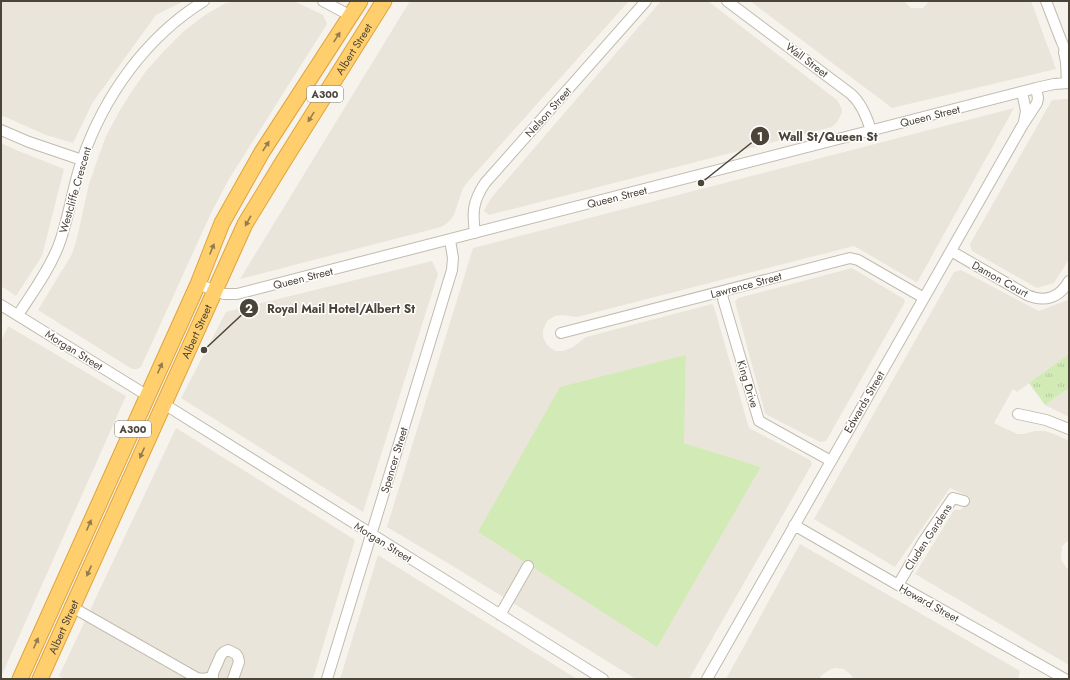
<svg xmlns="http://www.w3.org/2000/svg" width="1070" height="680" font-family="Jost,sans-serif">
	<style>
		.residential { fill: #eae5da; fill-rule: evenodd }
		.grass { fill: #d2eab5 }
		.park { fill: url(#park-tufts) }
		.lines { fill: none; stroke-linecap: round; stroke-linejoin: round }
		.minor-casing { stroke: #c2bbae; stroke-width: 12 }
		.highway-casing { stroke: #e0a43c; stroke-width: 17 }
		.minor { stroke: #fff; stroke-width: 10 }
		.highway { stroke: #ffcf6e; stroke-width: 15 }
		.oneway { fill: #937c4e }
		.labels { text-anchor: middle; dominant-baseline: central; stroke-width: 3; stroke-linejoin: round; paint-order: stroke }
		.shield { fill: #fff; stroke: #817c74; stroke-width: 1 }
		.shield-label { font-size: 10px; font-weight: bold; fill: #4b4439 }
		.street-label { font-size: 11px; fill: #4b4439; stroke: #fff }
		.leader { fill: none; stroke: #4b4439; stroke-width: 1.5 }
		.callout-dot { fill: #4b4439; stroke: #fff; stroke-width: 1.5 }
		.mark-label { font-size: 12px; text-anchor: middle; font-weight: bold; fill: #fff }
		.callout-label { font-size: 12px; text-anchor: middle; font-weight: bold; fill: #4b4439; stroke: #fff; stroke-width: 3; stroke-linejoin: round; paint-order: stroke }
	</style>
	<defs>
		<pattern id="park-tufts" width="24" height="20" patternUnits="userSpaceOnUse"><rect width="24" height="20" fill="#d2eab5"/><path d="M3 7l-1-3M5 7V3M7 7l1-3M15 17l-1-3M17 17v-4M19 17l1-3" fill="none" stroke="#b6ca9c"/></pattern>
	</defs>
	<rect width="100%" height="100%" fill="#f6f3ec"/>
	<path class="residential" d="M1,1h183l-28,14 -63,87 -20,41 -27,-8 -45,-20z
		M234,1h60l29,14 4,9 -98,155 -17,32 -71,156 -4,2h-5l-94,-59 34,-56 5,-16 12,-54 8,-23 9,-25 13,-24 13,-21 14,-20 19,-21 19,-19 21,-16 19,-11z
		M410,1h219l-158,177 -8,10 -9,27 -3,4 -5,5 -5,3 -201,52z
		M661,1h47l129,99 5,9v3l-4,9 -6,6 -343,88 -5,-4 4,-8 4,-6z
		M750,1h154l7,7h12l6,-7h102l25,68 -164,39z
		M1065,99h4v160l-15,24 -17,5 -65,-37 -2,-7 82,-144z
		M1014,108l-96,173 -2,1 -62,-36 -277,71 -14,-2 -8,1 -8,5 -4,9v7l4,8 8,6h8l10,-4 13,-10 126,-33 2,3 35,121 61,32 2,4 -123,215h-53l-180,-111 -69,-41 86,-279zM686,355l-3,88 78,24 -104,179 -179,-114z
		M1,143l15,7 48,19 -22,87 -26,40 -15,-10z
		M432,261l6,13 -75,238 -182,-114 45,-86z
		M852,268l52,31 1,3 -79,139 -6,1 -53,-27 -2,-2 -30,-111 3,-4z
		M961,270l78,41 29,-11 1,-2v56l-52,38 -4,-3 -19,34 23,11h7l11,-3h10l12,4 12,6v99l-7,6 -1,14 8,11v94l-154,-91 39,-64h7l9,-13 -20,-9 -55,79 -81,-48 140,-247z
		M8,326l118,70 -125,281v-335z
		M1069,388v29l-24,-12z
		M176,428l179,112 -42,139h-249l-5,-3z
		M800,544l220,127 -2,8h-164l-4,-5 -6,-5 -8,-1 -5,1 -8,5 -4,5h-93z
		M378,555l199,124h-237z"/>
	<path class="grass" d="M686,355l-2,88 77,24 -104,180 -179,-115 82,-145z"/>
	<path class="park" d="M1069,354v34l-24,17 -16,-22z"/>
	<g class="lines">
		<defs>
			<path id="minor" d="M323,1l28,15
				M727,1l124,93c11,10 16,23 20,37
				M1046,1l15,39 8,19
				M1064,52l2,10 1,21
				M1022,92l4,19 -2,11
				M1,130l28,12 53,18
				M475,233c-3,-21 -2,-32 10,-50l161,-182
				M951,251l76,44c18,8 33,2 42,-14
				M198,284l26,10h13l799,-206 18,-4 15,-1
				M721,292l38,129 72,40
				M1,305l147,91
				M18,315c14,-22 30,-43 40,-68 11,-28 14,-59 24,-87 22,-64 64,-123 122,-159
				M561,333l289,-75 8,2 66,38
				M164,404l439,275
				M1018,414l28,6 23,9
				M794,525l104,60 167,94
				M898,585l25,-43 30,-44 11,3
				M72,607l125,71 6,1 10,-2
				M500,615l28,-49
				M213,679v-6l8,-18 3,-3 4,-2 8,4 2,3 1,5 -6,17
				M327,679l125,-409 1,-12 -3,-18
				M707,679l315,-553 15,-23 1,-5 -2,-10"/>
			<g id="highway">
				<path d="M20,679l178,-395 24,-61 40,-71 98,-151"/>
				<path id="s1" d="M40,679l205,-455 36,-59 103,-164"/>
			</g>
		</defs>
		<use href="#minor" class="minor-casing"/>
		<use href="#highway" class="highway-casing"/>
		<use href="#minor" class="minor"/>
		<use href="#highway" class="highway"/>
	</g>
	<defs><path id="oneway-solid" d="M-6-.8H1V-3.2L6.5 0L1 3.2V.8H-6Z"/></defs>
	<g class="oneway">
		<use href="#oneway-solid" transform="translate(337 37) rotate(-57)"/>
		<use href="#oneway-solid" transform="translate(311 117) rotate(122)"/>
		<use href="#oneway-solid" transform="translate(266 146) rotate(-57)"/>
		<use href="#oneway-solid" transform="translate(248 221) rotate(119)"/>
		<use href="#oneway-solid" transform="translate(212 249) rotate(-68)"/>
		<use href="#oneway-solid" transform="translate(160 368) rotate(-66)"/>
		<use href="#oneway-solid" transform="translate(142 453) rotate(114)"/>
		<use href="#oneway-solid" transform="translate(89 525) rotate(-66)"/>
		<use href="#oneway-solid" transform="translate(89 571) rotate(114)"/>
		<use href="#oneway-solid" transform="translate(36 643) rotate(-66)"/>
	</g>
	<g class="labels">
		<g class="shield">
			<rect x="307" y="86" width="36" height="16" rx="3"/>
			<rect x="115" y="421" width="36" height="16" rx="3"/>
		</g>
		<g class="shield-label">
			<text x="325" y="94">A300</text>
			<text x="133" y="429">A300</text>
		</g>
		<g class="street-label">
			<text stroke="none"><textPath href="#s1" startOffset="705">Albert Street</textPath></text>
			<text transform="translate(807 60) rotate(37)">Wall Street</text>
			<text transform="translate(548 112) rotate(-48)">Nelson Street</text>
			<text transform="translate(930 116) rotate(-14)">Queen Street</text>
			<text transform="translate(75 190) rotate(-74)">Westcliffe Crescent</text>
			<text transform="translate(617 197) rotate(-14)">Queen Street</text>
			<text transform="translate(303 278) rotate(-14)">Queen Street</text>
			<text transform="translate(1000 279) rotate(29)">Damon Court</text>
			<text transform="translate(746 285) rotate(-15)">Lawrence Street</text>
			<text stroke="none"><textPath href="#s1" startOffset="381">Albert Street</textPath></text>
			<text transform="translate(74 350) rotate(32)">Morgan Street</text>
			<text transform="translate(748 384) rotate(73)">King Drive</text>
			<text transform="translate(864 402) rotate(-60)">Edwards Street</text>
			<text transform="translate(394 460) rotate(-73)">Spencer Street</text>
			<text transform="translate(928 537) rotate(-57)">Cluden Gardens</text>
			<text transform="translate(383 542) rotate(32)">Morgan Street</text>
			<text transform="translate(929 603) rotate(29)">Howard Street</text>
			<text stroke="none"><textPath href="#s1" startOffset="57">Albert Street</textPath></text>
		</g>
	</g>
	<path class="leader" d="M701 183L760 136M204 350L249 308"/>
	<g class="callout-dot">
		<circle cx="701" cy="183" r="4"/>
		<circle cx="204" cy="350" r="4"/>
		<circle cx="760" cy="136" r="10"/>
		<circle cx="249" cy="308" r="10"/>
	</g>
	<g class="mark-label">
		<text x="760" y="141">1</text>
		<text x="249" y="313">2</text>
	</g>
	<g class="callout-label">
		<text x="828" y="141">Wall St/Queen St</text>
		<text x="341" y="313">Royal Mail Hotel/Albert St</text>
	</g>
	<rect width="1070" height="680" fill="none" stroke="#4b4439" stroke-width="4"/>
</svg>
